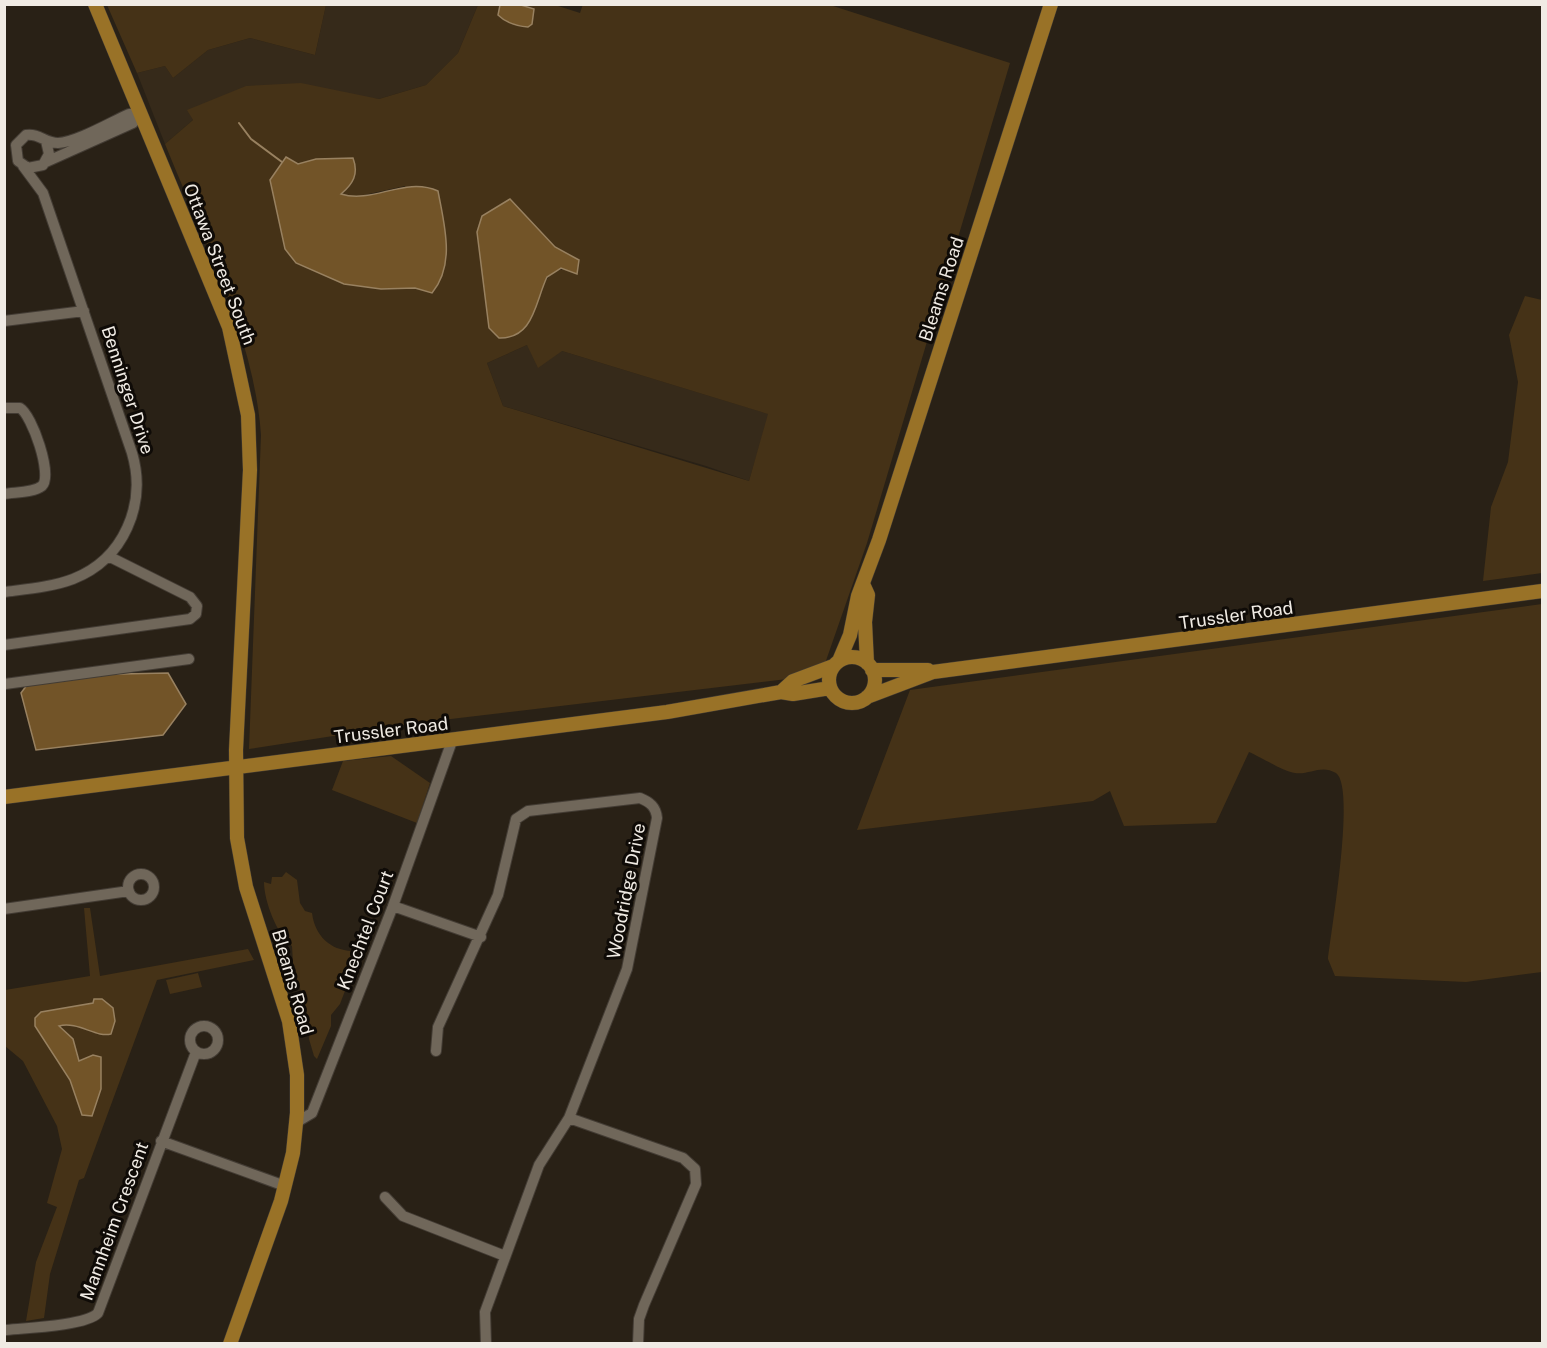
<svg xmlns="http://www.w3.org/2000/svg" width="1547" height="1348" font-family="'Public Sans',sans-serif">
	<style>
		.built { fill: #362a1a }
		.green { fill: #453217; fill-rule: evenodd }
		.water { fill: #725428; stroke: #988160; stroke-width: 1.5 }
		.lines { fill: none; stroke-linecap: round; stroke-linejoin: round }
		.stream { stroke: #988160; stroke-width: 2 }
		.minor-casing { stroke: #433c34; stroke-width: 12 }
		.major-casing { stroke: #433c34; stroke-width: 15 }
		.minor { stroke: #70675a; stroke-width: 10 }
		.major { stroke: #997227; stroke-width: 14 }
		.labels { text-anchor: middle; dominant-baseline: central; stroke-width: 6; stroke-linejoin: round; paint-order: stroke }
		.street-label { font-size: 18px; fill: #f0ebe4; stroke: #0f0b07 }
	</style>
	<rect width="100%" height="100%" fill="#292116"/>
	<path class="built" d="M326,5h152l-20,48 -32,32 -47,14 -29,-4 -162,15 5,10 -28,24 -28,-71 28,-7 8,12 35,-28 42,-12 65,17z
		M527,345l35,6 207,63 -20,67 -43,-15 -203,-60 -16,-43z"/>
	<path class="green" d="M583,4l247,1 180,58 -143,480 -46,132 -404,48 -168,26 12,-314c-7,-99 -59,-199 -96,-291l28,-24 -6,-10 59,-24 55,-3 78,16 47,-14 32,-32 20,-48h77l25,8zM286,157l54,37 15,3 50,-11 10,102 -34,1zM510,199l45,48 24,13 -9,10c-17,-3 -24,9 -30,22zM527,345l11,23 24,-17 206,63 -19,67 -246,-75 -16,-43z
		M107,5h219l-11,50 -65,-17 -42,12 -35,28 -8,-12 -28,7z
		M1525,296l17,4v273l-59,8 8,-74 17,-45 10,-80 -9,-47z
		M1542,604v368l-76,10 -131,-6 -7,-17c3,-28 28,-172 8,-186 -15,-9 -26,2 -41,0 -11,-1 -34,-16 -46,-21l-33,71 -92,3 -14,-35 -17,10 -236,29 53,-140z
		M391,756l39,27 -13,40 -85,-33 11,-29z
		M286,872l11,8 3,23 5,8 7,2c3,23 18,37 40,38v5l4,6 -16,42 -9,11v11l-14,33 -3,-3 -5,-17 1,-10 -10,-41 -6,-8 -2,-34c-15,-11 -28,-45 -28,-64l7,2 1,-7h10z
		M84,908h6l10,68 148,-27 6,11 -97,20 -73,198 -5,2 -29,94 -6,44 -18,3 10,-59 21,-55 -10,-4 15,-54 -5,-23 -34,-65 -18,-15v-56l85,-14z
		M198,973l4,14 -32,7 -4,-14z"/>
	<path class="water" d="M500,5h21l13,4 -2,15 -4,3c-11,-1 -22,-4 -30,-12z
		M286,157l12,7 18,-5 37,-1c6,16 0,26 -12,36 32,10 64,-18 97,-3 6,33 18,73 -6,102l-17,-5 -34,1 -37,-5 -48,-21 -11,-14 -15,-69z
		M510,199l45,48 24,13 -2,14 -16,-6 -14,9c-12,25 -13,62 -48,61l-10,-10 -12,-96 5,-16z
		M168,673l18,31 -23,31 -127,15 -15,-57 6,-8 45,-10z
		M94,999h8l11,9 2,13 -4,13c-15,4 -33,-13 -52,-8l14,13 6,22 14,-6 8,2v32l-9,27 -10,-1 -12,-35 -35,-54v-8l6,-6 52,-9z"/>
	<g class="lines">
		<path class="stream" d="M239,123l12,16 31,23"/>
		<defs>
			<path id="minor" d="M46,141l3,13 -6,11 -15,3 -10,-7 -2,-16 10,-10c13,-2 19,8 32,8 19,-1 53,-21 71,-29h11
				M46,162l87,-39 7,-9
				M4,321l80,-10
				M4,408h16c12,7 33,67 22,78 -9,7 -27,6 -38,8
				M4,592c23,-3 48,-5 69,-13 51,-20 74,-75 59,-126l-89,-260 -20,-27
				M4,645l186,-26 6,-5 1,-8 -7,-9 -82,-41
				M5,684l184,-25
				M128 887a13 13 0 1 1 26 0a13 13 0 1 1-26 0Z
				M393,906l88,31
				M4,909l125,-18
				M190 1040a14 14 0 1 1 28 0a14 14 0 1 1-28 0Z
				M436,1051l2,-24 60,-132 18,-76 12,-8 112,-13c10,4 16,9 17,20l-30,151 -58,149 -30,47 -54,147 1,32
				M569,1118l114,40 12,11 1,15 -52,121 -5,14 -1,25
				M297,1122l15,-9 81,-207 59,-165
				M161,1141l124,45
				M385,1197l18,19 102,40
				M4,1330c20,-2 82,-4 94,-17l98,-261"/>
			<path id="major" d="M95,4l134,323 19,88 2,55 -14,280 1,88 9,49 43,134 8,54v38l-4,40 -12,48 -51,143
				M863,584l5,11 -3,27 2,41
				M829 680a23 23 0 1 1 46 0a23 23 0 1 1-46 0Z
				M839,661l11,-26 8,-39 21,-56 172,-536
				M872,670h56
				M781,692l12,-11 40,-15
				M867,697l66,-25 609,-81
				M4,797l663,-85 114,-20 12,2 37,-6"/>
		</defs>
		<use href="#minor" class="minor-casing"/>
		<use href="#major" class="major-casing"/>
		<use href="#minor" class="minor"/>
		<use href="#major" class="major"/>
	</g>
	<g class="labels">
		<g class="street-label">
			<text transform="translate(220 264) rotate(69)">Ottawa Street South</text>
			<text transform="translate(941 289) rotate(-72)">Bleams Road</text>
			<text transform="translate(128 390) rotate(72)">Benninger Drive</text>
			<text transform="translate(1236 615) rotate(-8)">Trussler Road</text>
			<text transform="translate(391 730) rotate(-7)">Trussler Road</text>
			<text transform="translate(626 891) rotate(-79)">Woodridge Drive</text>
			<text transform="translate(365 930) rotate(-69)">Knechtel Court</text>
			<text transform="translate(293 982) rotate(74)">Bleams Road</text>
			<text transform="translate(114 1221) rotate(-70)">Mannheim Crescent</text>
		</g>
	</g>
	<rect width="1547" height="1348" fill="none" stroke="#f0ebe4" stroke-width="12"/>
</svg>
